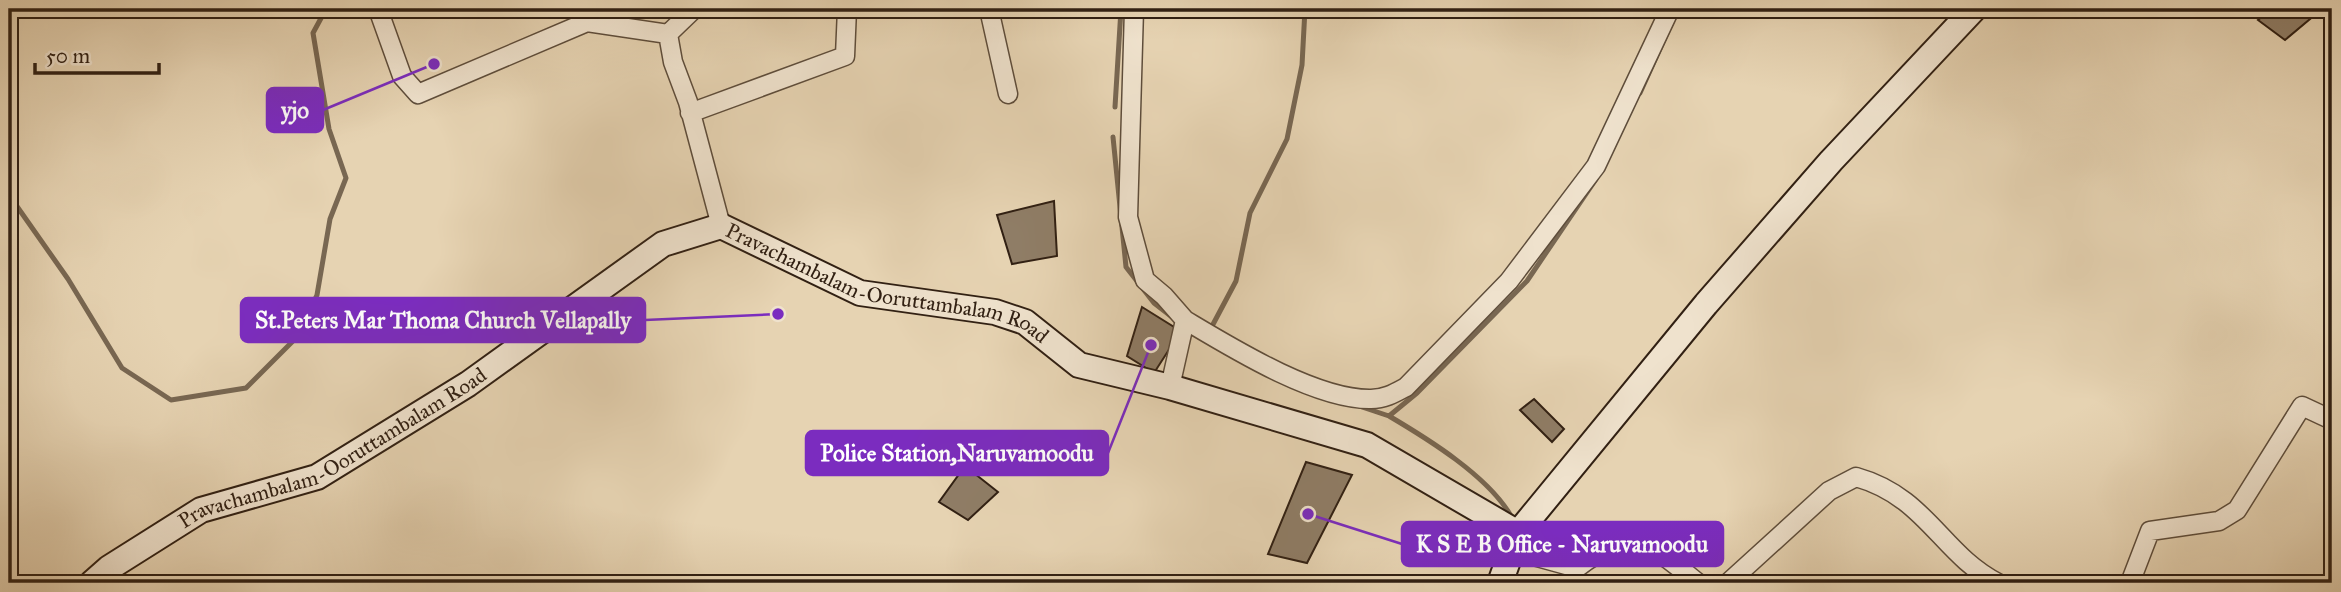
<svg xmlns="http://www.w3.org/2000/svg" width="2341" height="592" font-family="'IM FELL Great Primer',serif">
	<style>
		.lines { fill: none; stroke-linecap: round; stroke-linejoin: round }
		.stream { stroke: #786752; stroke-width: 5 }
		.building { fill: #8f7d66; stroke: #312013; stroke-width: 2 }
		.street-casing { stroke: #5e4d3b; stroke-width: 21 }
		.secondary-casing { stroke: #312013; stroke-width: 28 }
		.street { stroke: #efe2cd; stroke-width: 18 }
		.secondary { stroke: #efe2cd; stroke-width: 24 }
		.labels { text-anchor: middle; dominant-baseline: central; stroke-width: 7; stroke-linejoin: round; paint-order: stroke }
		.street-label { font-size: 21px; fill: #312013; stroke: #efe2cd }
		.leader { fill: none; stroke: #7b2cbf; stroke-width: 2.5 }
		.callout-dot { fill: #7b2cbf; stroke: #efe2cd; stroke-width: 2.5 }
		.callout { fill: #7b2cbf; stroke: #7b2cbf; stroke-width: 2.5 }
		.callout-label { font-size: 23px; text-anchor: middle; font-weight: bold; fill: #fff }
	</style>
	<rect width="100%" height="100%" fill="#e6d3b2"/>
	<filter id="stains"><feTurbulence type="fractalNoise" baseFrequency=".00286" numOctaves="4"/><feColorMatrix values="0 0 0 0 .2 0 0 0 0 .09 0 0 0 0 .02 0 0 0 .5 -.17"/></filter>
	<radialGradient id="worn" r=".72"><stop offset=".6" stop-color="#630" stop-opacity="0"/><stop offset="1" stop-color="#630" stop-opacity=".3"/></radialGradient>
	<g class="lines">
		<path class="stream" d="M1640,93l32,-71
			M1115,107l6,-98
			M1113,137l13,130 28,36 18,14
			M9,195l59,84 54,89 49,32 75,-12 50,-50 21,-43 13,-76 16,-41 -17,-49 -16,-96 13,-24
			M1210,330l26,-49 14,-68 37,-74 15,-74 3,-56
			M1356,405l33,11 28,-23 110,-112 69,-102
			M1389,416c39,23 99,60 122,100
			M1566,579l3,4"/>
	</g>
	<path class="building" d="M2271,9l12,3 5,-3h34l-37,31 -27,-20z
		M1054,201l3,55 -45,8 -15,-49z
		M1142,307l32,20 5,7 -25,39 -27,-17z
		M1534,399l30,30 -12,13 -32,-32z
		M1306,462l46,13 -45,88 -39,-9z
		M965,466l33,26 -30,28 -29,-18z
		M1526,577l22,5v1h-24z"/>
	<g class="lines">
		<defs>
			<path id="street" d="M378,9l24,67 16,18 169,-72 81,12
				M694,9l-26,25 5,28 15,40 33,124
				M989,9l19,85
				M1134,9l-6,208 17,63 19,16 21,24 -15,67
				M690,113l155,-57 2,-47
				M1185,320c47,28 131,80 186,79 14,0 24,-6 35,-12l103,-106 87,-115 74,-157
				M1512,550l65,18c55,-43 74,-23 121,15
				M1728,583l101,-92 27,-14c71,20 85,77 142,106
				M2130,583l20,-52 69,-10 18,-11 65,-104 30,14"/>
			<g id="secondary">
				<path id="s1" d="M92,583l17,-15 92,-58 116,-33 151,-93 195,-140 58,-18 139,67 135,19 30,10 54,43 91,22 197,58 151,88"/>
				<path d="M1500,583l18,-50 188,-229 125,-143 143,-152"/>
			</g>
		</defs>
		<use href="#street" class="street-casing"/>
		<use href="#secondary" class="secondary-casing"/>
		<use href="#street" class="street"/>
		<use href="#secondary" class="secondary"/>
	</g>
	<g class="labels">
		<g class="street-label">
			<text stroke="none"><textPath href="#s1" startOffset="908">Pravachambalam-Ooruttambalam Road</textPath></text>
			<text stroke="none"><textPath href="#s1" startOffset="278">Pravachambalam-Ooruttambalam Road</textPath></text>
		</g>
	</g>
	<path class="leader" d="M434 64L323 110M778 314L645 320M1151 345L1108 453M1308 514L1402 544"/>
	<g class="callout-dot">
		<circle cx="434" cy="64" r="7"/>
		<circle cx="778" cy="314" r="7"/>
		<circle cx="1151" cy="345" r="7"/>
		<circle cx="1308" cy="514" r="7"/>
	</g>
	<g class="callout">
		<rect x="267" y="88" width="56" height="44" rx="7"/>
		<rect x="241" y="298" width="404" height="44" rx="7"/>
		<rect x="806" y="431" width="302" height="44" rx="7"/>
		<rect x="1402" y="522" width="321" height="44" rx="7"/>
	</g>
	<g class="callout-label">
		<text x="295" y="118">yjo</text>
		<text x="443" y="328">St.Peters Mar Thoma Church Vellapally</text>
		<text x="957" y="461">Police Station,Naruvamoodu</text>
		<text x="1562" y="552">K S E B Office - Naruvamoodu</text>
	</g>
	<rect width="2341" height="592" fill="none" stroke="#e6d3b2" stroke-width="35"/>
	<rect x="10" y="10" width="2320" height="571" fill="none" stroke="#312013" stroke-width="3.5"/>
	<rect x="18" y="18" width="2306" height="557" fill="none" stroke="#312013" stroke-width="2"/>
	<path d="M35 63v10h124v-10" fill="none" stroke="#312013" stroke-width="3.5"/>
	<text x="46" y="63" font-size="21" fill="#312013" stroke="#efe2cd" stroke-width="5" paint-order="stroke">50 m</text>
	<rect width="100%" height="100%" filter="url(#stains)"/>
	<rect width="100%" height="100%" fill="url(#worn)"/>
</svg>
